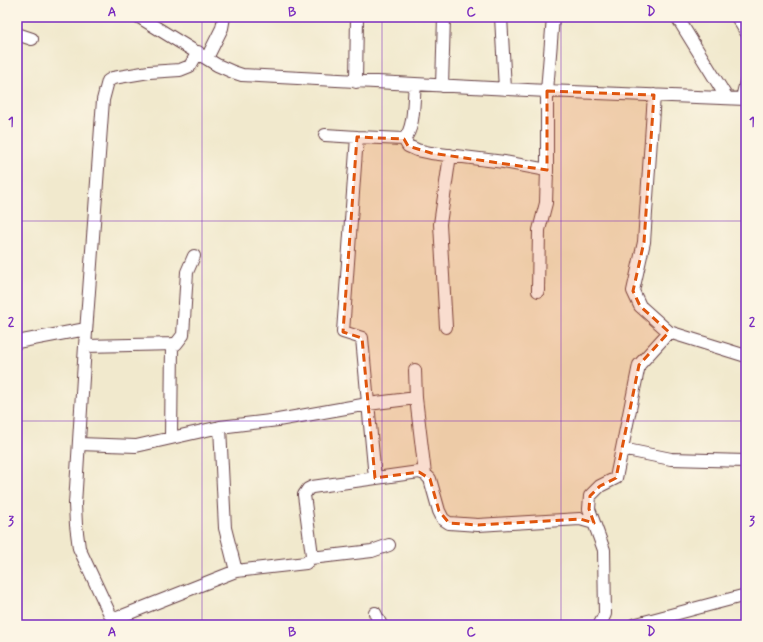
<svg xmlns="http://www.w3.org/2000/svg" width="763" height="642" font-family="Mynerve,sans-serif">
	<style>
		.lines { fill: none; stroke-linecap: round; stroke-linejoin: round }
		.street-casing { stroke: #633d43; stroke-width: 14 }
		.street { stroke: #fff; stroke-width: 12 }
		.marked { fill: #e0560e; fill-opacity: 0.2; stroke: #e0560e; stroke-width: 3; stroke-dasharray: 8 5; stroke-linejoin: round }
		.grid { fill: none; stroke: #7b2cbf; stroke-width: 1; stroke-opacity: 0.55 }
		.neatline { fill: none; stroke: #7b2cbf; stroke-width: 1.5 }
		.grid-label { font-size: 13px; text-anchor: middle; font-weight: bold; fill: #7b2cbf }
	</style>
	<rect width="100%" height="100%" fill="#fcf5e5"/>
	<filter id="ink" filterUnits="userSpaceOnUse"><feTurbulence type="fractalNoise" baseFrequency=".025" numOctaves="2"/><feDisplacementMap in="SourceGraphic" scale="8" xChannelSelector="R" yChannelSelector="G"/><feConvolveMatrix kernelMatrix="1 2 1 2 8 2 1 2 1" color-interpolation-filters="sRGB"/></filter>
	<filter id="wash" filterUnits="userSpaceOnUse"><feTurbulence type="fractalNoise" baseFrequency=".012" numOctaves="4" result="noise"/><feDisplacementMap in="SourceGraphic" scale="16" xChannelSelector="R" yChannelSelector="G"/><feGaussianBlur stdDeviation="0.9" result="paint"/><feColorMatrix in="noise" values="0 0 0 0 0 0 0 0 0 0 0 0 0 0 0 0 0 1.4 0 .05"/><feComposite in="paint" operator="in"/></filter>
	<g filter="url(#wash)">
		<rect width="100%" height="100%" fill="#f1e9cd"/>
	</g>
	<g filter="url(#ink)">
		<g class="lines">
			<defs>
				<path id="street" d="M139,17l78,48 16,7 9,3 305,16 199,8
					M501,17l4,72
					M677,17l50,81
					M737,17l9,15
					M17,34l15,5
					M207,58l15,-30 2,-11
					M356,82l1,-65
					M442,86l2,-69
					M654,95l-10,147 -11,49 7,15 29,26 77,24
					M742,98l4,-16
					M325,135l32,2 47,2c11,-11 9,-38 11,-54
					M357,137l-14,195 19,6 13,140
					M404,139l4,7 9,4 14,3 73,9 43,8
					M538,291l1,-61 7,-27 1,-33v-79l6,-74
					M446,327l-6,-103 10,-69
					M17,342l69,-13
					M85,346l91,-2 7,-9 4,-63 7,-16
					M415,370l1,28 9,76
					M220,427l5,101 11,43
					M171,438l1,-94
					M79,444l57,2 84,-19 58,-7 90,-16 48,-6
					M622,449l49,10 75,2
					M311,558l61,-7 17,-6
					M375,613l6,12
					M112,620l124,-49 70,-8 5,-5 1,-3 -8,-60 4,-6 4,-2 107,-15 6,2 5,5 9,32 4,8 6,4 29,2 102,-6 14,4
					M600,624l5,-10 -1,-64 -15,-41 1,-13 10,-10 16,-8 23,-113 30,-33
					M115,625l-36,-77 -3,-23 -1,-21 10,-158 18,-246 5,-19 5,-3 36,-6 31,-2 10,-4 8,-14
					M633,625l113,-30"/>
			</defs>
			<use href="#street" class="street-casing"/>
			<use href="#street" class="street"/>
		</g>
	</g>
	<path class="marked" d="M547,91l107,4 -10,147 -11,49 7,15 29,26 -30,33 -23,113 -16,8 -10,10 -1,13 5,14 -14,-4 -102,6 -29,-2 -10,-12 -9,-32 -11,-7 -44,6 -13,-140 -19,-6 14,-195 47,2 4,7 23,7 116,17z"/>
	<path class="grid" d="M202,17v608M382,17v608M561,17v608M17,221h729M17,421h729"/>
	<rect width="763" height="642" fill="none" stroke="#fcf5e5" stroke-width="44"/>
	<rect x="22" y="22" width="719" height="598" class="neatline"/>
	<g class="grid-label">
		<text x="112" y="16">A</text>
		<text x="292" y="16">B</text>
		<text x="471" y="16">C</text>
		<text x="651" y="16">D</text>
		<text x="11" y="126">1</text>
		<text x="752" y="126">1</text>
		<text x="11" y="326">2</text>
		<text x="752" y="326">2</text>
		<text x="11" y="525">3</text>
		<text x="752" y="525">3</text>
		<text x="112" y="636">A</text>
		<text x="292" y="636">B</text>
		<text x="471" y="636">C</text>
		<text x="651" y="636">D</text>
	</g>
</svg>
